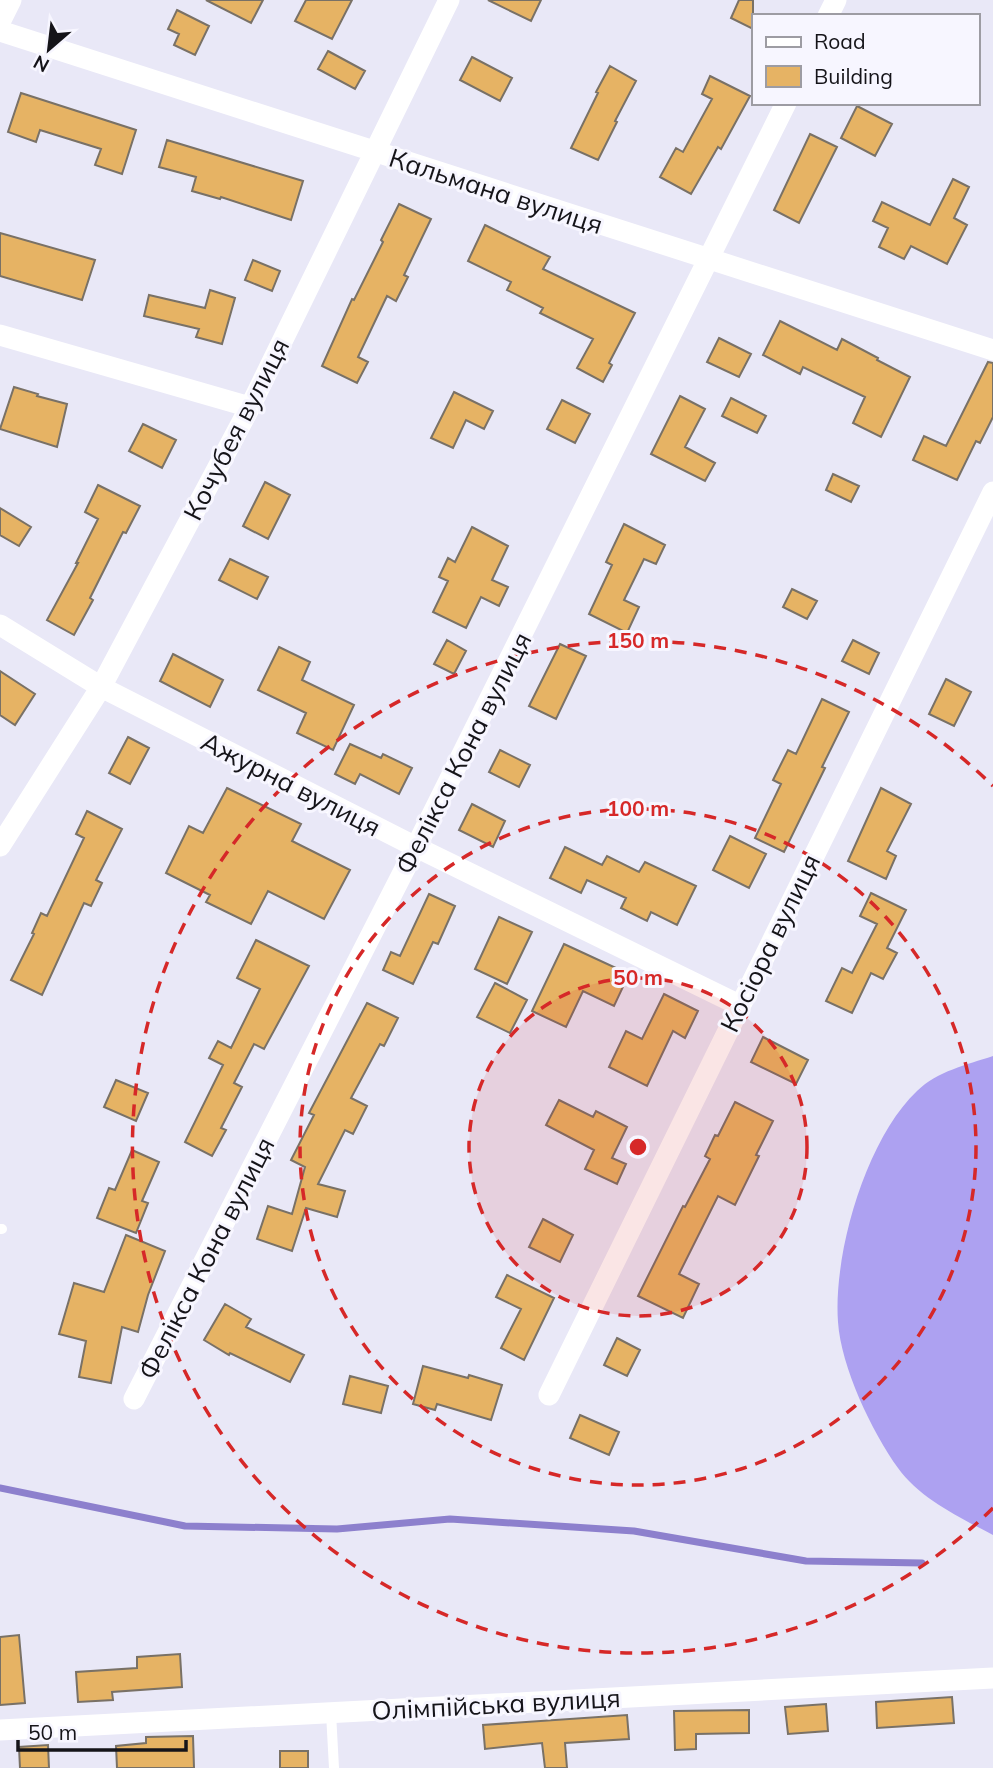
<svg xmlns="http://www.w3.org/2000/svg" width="993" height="1768" font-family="Mulish,sans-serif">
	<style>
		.forest { fill: #ada1f1 }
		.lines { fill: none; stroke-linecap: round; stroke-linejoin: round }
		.stream { stroke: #8d80cd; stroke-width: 7 }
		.building { fill: #e6b364; stroke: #797166; stroke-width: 2 }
		.service { stroke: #fff; stroke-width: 10 }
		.minor { stroke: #fff; stroke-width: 21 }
		.ring { fill: none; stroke: #d62828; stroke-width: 3.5; stroke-dasharray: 12 9 }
		.labels { text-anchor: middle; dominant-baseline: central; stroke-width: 6; stroke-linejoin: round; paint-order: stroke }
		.street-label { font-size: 26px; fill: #151419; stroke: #f7f6ff }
		.centre { fill: #d62828; stroke: #f7f6ff; stroke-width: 3.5 }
		.ring-label { font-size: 21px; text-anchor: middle; font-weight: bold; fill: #d62828; stroke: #f7f6ff; stroke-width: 6; stroke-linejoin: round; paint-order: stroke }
	</style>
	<rect width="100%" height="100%" fill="#e9e8f7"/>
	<path class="forest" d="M993,1056v479c-32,-17 -73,-36 -95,-67 -26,-36 -57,-101 -60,-146 -5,-68 28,-183 79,-231 21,-20 49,-26 76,-35z"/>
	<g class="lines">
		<path class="stream" d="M0,1488l185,38 152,3 113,-10 184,12 172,30 116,2"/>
	</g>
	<path class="building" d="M206,0h57l-12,23z
		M306,0h46l-20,39 -37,-18z
		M488,0h53l-10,21z
		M739,0h14v29l-22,-11z
		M177,10l32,16 -14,29 -21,-10 5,-11 -11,-5z
		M328,51l37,20 -10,18 -37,-20z
		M472,57l40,21 -12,23 -40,-21z
		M610,66l26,15 -21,40 2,1 -19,38 -27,-12 27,-55 -2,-1z
		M710,76l40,20 -29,53 -3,-2 -27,47 -31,-17 16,-29 7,4 29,-53 -10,-5z
		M21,93l115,37 -14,44 -27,-9 6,-16 -61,-19 -4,12 -28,-10z
		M857,106l35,18 -17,32 -34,-18z
		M810,134l27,13 -38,76 -25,-13z
		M167,140l136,41 -12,39 -70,-23 -1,2 -28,-8 4,-14 -37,-10z
		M953,179l16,8 -15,31 13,7 -20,39 -36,-18 -7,13 -25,-12 9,-19 -15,-7 9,-19 48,23z
		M399,204l32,15 -27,56 4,2 -12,24 -9,-5 -29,61 10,5 -11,21 -35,-17 30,-67 2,1 29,-58 -2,-2z
		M485,225l65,32 -7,12 92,44 -26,50 3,2 -9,17 -26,-14 16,-29 -53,-26 3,-5 -36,-18 4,-8 -43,-21z
		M0,233l95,27 -13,40 -82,-24z
		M253,260l27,11 -8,20 -27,-11z
		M210,290l25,8 -13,46 -26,-7 3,-8 -55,-13 5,-21 56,13z
		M780,321l57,29 5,-11 36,19 -1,2 33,17 -29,60 -28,-14 12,-26 -62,-30 -3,7 -37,-19z
		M719,338l32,16 -12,23 -32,-15z
		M988,362l5,1v54l-13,26 -4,-2 -19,39 -44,-20 11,-24 22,10z
		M14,387l24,7 -1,2 30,8 -10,43 -57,-18z
		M454,392l39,19 -9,18 -18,-9 -13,28 -22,-10z
		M680,396l25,13 -20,38 30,16 -10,18 -54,-27z
		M731,398l35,18 -9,17 -35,-17z
		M562,400l28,14 -15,29 -28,-14z
		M143,424l33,16 -14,28 -33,-17z
		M833,474l26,12 -8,16 -25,-12z
		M265,482l25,13 -22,44 -25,-13z
		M98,485l42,21 -14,27 -3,-1 -33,66 3,2 -19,35 -27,-15 31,-57h-2l22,-44 -13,-7z
		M0,508l31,19 -12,19 -19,-11z
		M624,524l41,21 -9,19 -12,-5 -20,41 15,7 -12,26 -38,-19 23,-49 -6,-3z
		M472,527l36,19 -16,34 16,7 -9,19 -18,-9 -15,31 -33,-16 15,-31 -9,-4 9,-19 7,4z
		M230,559l38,18 -11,22 -38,-19z
		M792,589l25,12 -10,18 -24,-12z
		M447,640l19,11 -12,23 -20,-10z
		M853,640l26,13 -10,21 -27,-13z
		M560,644l26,12 -30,63 -27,-13z
		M279,647l31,15 -8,18 52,25 -21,45 -36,-17 9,-20 -48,-23z
		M173,654l50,26 -13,27 -50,-26z
		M0,671l35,23 -20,31 -15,-10z
		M946,679l25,13 -17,34 -25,-12z
		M822,699l27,13 -27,55 3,1 -41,84 -29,-14 26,-54 -8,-4 15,-30 8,4z
		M128,737l21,11 -19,36 -21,-11z
		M350,744l31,14 2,-4 29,14 -13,26 -39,-20 -5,10 -20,-10z
		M500,750l30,15 -11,22 -30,-15z
		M227,788l74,36 -9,17 58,29 -26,49 -56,-28 -17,33 -45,-22 4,-7 -44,-22 23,-47 14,7z
		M881,788l30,16 -24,47 9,5 -10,23 -38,-18z
		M472,804l33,17 -12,26 -34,-17z
		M87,811l35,18 -26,51 6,3 -11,23 -7,-3 -42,92 -31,-15 23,-46 -2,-1 9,-20 6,3 37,-78 -8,-4z
		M730,836l36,18 -17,34 -36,-18z
		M565,847l37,18 5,-9 32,16 6,-10 51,24 -19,39 -26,-13 -4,9 -26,-13 5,-10 -39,-18 -6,13 -31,-15z
		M871,893l35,17 -19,38 10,5 -14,26 -12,-6 -19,40 -26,-12 16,-33 10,5 25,-49 -17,-8z
		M429,894l26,12 -17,38 -5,-2 -20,42 -30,-14 8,-18 9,4z
		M499,917l33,15 -25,52 -32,-15z
		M256,940l53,26 -45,83 -10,-5 -20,39 8,4 -21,41 5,2 -14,26 -27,-14 38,-77 -14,-7 9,-17 13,7 29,-59 -23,-11z
		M564,944l65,30 -15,32 -31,-15 -17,36 -34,-16z
		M495,983l32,17 -17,33 -33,-16z
		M664,994l34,17 -13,27 -12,-7 -26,55 -38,-19 17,-36 16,8z
		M367,1003l31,15 -14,28 -4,-2 -29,54 16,8 -14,28 -8,-4 -27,54 27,7 -8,26 -31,-9 -14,43 -35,-12 11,-33 24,8 13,-47 -14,-7 23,-45 -5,-2z
		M763,1037l45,23 -12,24 -45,-22z
		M116,1080l32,13 -12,28 -32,-14z
		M559,1100l34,17 3,-6 31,16 -15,31 14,6 -9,20 -32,-15 9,-19 -48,-25z
		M735,1102l38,19 -17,34 3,1 -24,49 -17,-9 -39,78 20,10 -16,34 -45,-22 45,-90 2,1 25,-48 -5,-3 10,-21 3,1z
		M132,1150l27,12 -17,39 6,2 -12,30 -39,-15 12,-30 6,2z
		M543,1219l30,16 -13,27 -31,-15z
		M126,1235l39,16 -17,44 -10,37 -16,-5 -11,56 -32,-6 7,-36 -27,-7 15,-51 30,9z
		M507,1275l47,23 -30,62 -23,-12 20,-39 -25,-12z
		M225,1304l26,15 -5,8 58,28 -14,27 -60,-29 -1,2 -25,-15z
		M617,1338l23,12 -13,26 -23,-11z
		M423,1366l45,12 1,-3 33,10 -11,35 -54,-16 -2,6 -22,-6z
		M350,1376l38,10 -7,27 -38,-9z
		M580,1415l39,17 -10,23 -39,-17z
		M19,1635l6,68 -25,2v-68z
		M180,1654l2,33 -70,5 1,8 -35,2 -2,-30 61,-4v-11z
		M952,1697l2,26 -77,5 -1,-26z
		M826,1704l2,27 -40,3 -3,-27z
		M749,1710v23l-53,1v15l-21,1 -1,-39z
		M627,1715l2,24 -64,4 2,25h-22l-3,-25 -57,6 -2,-24z
		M193,1736l1,32h-77l-1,-22 30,-3v-6z
		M48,1745l1,23h-29l-1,-21z
		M280,1751h28v17h-28z"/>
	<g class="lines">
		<path class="service" d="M0,1229h2
			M331,1713l3,55"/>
		<path class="minor" d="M828,16l8,-16
			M0,22l11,-22
			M0,31l993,319
			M0,335l250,72
			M0,625l101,62 315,160 323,158
			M0,846l101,-159 149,-280 199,-407
			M549,1395l444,-903
			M134,1399l282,-552 370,-744
			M0,1730l993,-52"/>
	</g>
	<circle cx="638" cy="1147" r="169" fill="#d62828" fill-opacity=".12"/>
	<g class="ring">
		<circle cx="638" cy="1147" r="169"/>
		<circle cx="638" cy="1147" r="338"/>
		<path d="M993 1508A506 506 0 1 1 993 786"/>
	</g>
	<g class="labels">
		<g class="street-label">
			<text transform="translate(496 191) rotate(18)">Кальмана вулиця</text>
			<text transform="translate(236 429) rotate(-63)">Кочубея вулиця</text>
			<text transform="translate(463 753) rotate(-63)">Фелікса Кона вулиця</text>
			<text transform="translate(291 784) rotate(27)">Ажурна вулиця</text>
			<text transform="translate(770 943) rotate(-64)">Косіора вулиця</text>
			<text transform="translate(206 1258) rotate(-63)">Фелікса Кона вулиця</text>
			<text transform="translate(496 1704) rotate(-3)">Олімпійська вулиця</text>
		</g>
	</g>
	<circle cx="638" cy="1147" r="10" class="centre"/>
	<g class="ring-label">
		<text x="638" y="648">150 m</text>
		<text x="638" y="816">100 m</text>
		<text x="638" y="985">50 m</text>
	</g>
	<rect x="752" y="14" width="228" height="91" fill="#f7f6ff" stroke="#9d9ca3" stroke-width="2"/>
	<rect x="766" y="37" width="35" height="10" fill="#ffffff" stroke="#9d9ca3" stroke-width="2"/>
	<text x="814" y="49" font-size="21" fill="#151419">Road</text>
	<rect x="766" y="66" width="35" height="21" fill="#e6b364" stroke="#9d9ca3" stroke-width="2"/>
	<text x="814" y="84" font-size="21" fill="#151419">Building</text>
	<g transform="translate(49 49) rotate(208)" stroke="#f7f6ff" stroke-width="5" paint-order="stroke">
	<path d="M0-5L12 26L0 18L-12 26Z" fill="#151419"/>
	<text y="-10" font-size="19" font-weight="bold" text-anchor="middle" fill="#151419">N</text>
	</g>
	<path d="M18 1740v10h168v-10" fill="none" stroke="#151419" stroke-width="3.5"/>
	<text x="28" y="1740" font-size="21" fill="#151419" stroke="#f7f6ff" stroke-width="5" paint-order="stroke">50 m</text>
</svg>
